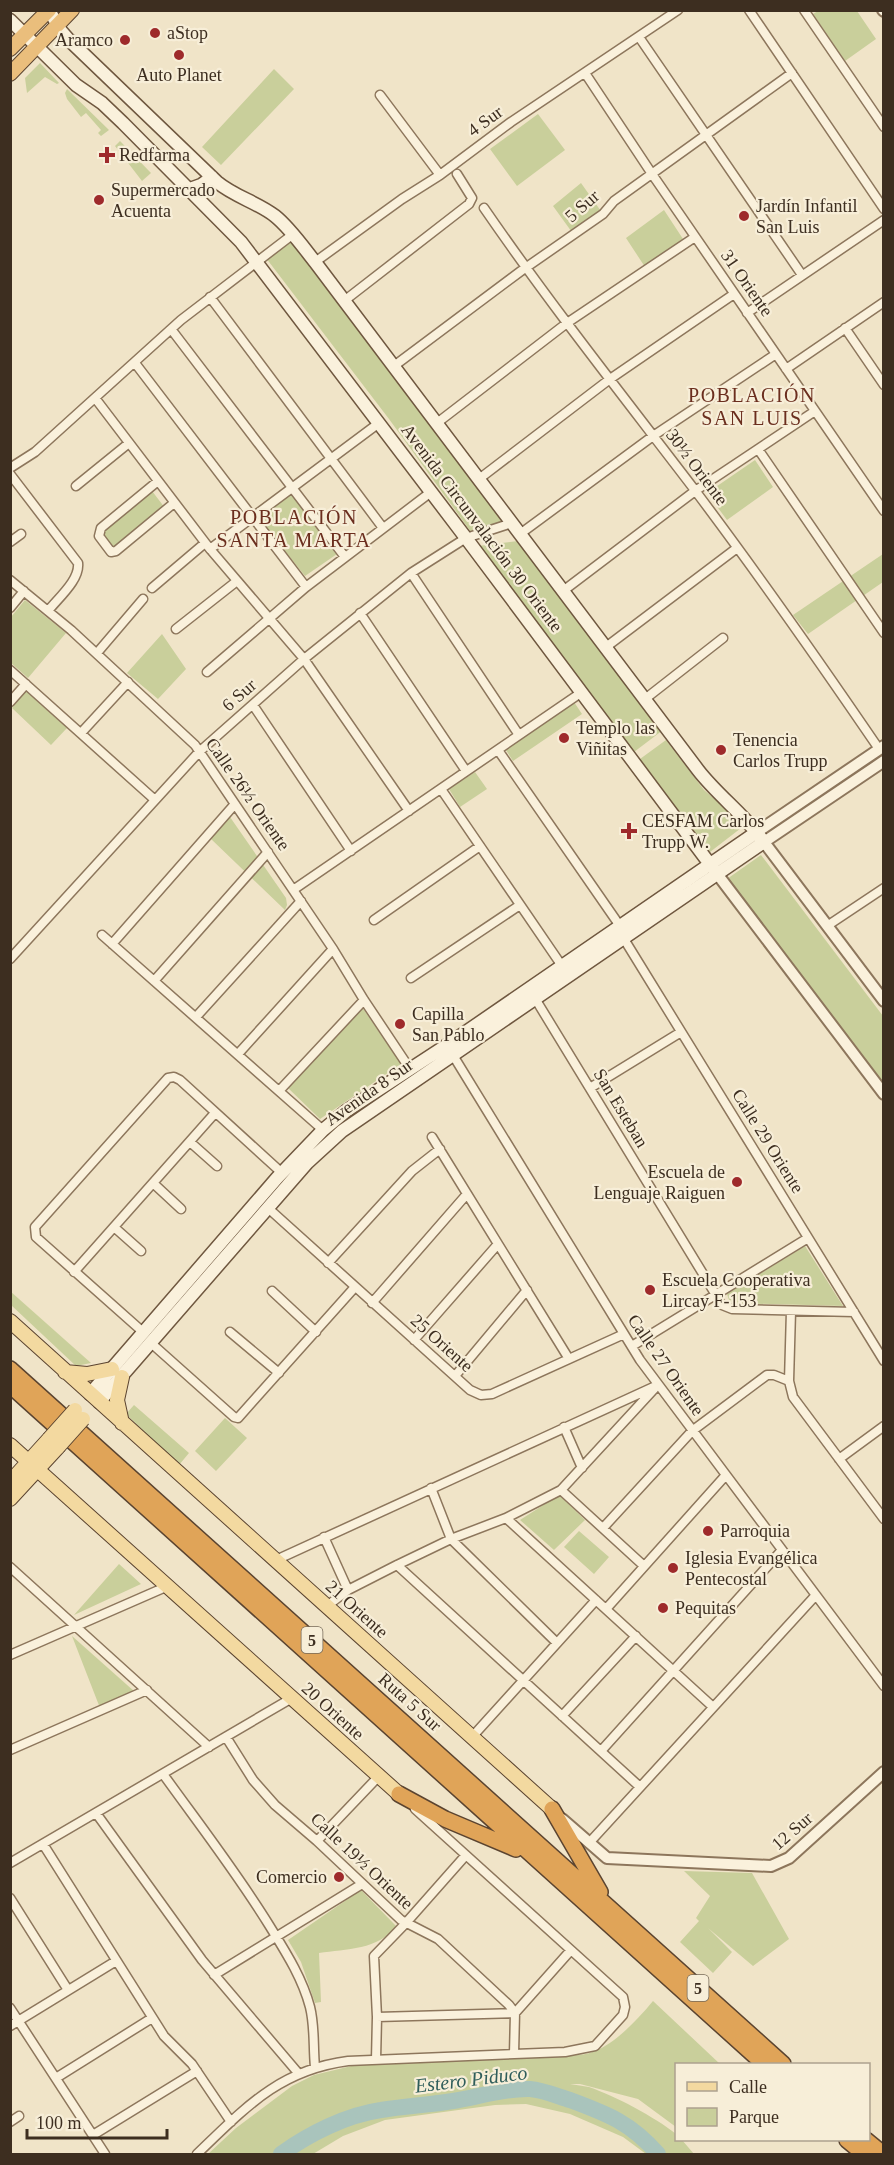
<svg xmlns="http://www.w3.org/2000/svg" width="894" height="2165" font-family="'Times New Roman',serif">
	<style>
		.green { fill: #c9cf9b }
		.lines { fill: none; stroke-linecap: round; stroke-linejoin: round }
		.river { stroke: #a9c4bc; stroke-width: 16 }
		.minor-casing { stroke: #8d765c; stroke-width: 11 }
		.tertiary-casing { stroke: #8d765c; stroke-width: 14 }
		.secondary-casing { stroke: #6f573f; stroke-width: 15 }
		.primary-casing { stroke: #5b4430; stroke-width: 16 }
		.trunk-casing { stroke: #5b4430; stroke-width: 16 }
		.motorway-casing { stroke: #5b4430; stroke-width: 18 }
		.minor { stroke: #faf1dc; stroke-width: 8 }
		.tertiary { stroke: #faf1dc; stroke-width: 10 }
		.secondary { stroke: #faf1dc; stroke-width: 12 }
		.primary { stroke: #f3d9a0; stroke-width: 14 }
		.trunk { stroke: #eabe7c; stroke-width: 14 }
		.motorway { stroke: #e0a458; stroke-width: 15 }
		.primary-bridge-casing { stroke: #5b4430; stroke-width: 16; stroke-linecap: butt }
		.primary-bridge { stroke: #f3d9a0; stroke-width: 14 }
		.poi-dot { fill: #9e2a2b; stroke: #f7eed8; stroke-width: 2 }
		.labels { text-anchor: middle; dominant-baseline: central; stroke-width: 4.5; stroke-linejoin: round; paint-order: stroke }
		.shield { fill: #f7eed8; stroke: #756857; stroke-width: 1.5 }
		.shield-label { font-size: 16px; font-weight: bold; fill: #3d2e20 }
		.poi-label { font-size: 18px; fill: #3d2e20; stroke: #f7eed8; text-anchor: start }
		.street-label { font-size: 18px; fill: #3d2e20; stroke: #f7eed8 }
		.neighbourhood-label { font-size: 20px; letter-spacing: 1.5px; fill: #6b2e1e; stroke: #f7eed8 }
		.water-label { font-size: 20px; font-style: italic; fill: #2f5d5a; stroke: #f7eed8 }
	</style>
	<rect width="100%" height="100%" fill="#f0e4c8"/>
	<path class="green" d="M818,11h39l19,28 -31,22 -32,-47z
		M40,63l19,20 -2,1 -12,-7 -18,16 -2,-15z
		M274,69l20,20 -73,76 -19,-18z
		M67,89l42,41 -8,6 -3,-3 3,-3 -15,-17 -5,4 -14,-18 -2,-6z
		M538,114l27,36 -48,36 -27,-37z
		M120,141l31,32 -9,8 -27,-35z
		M581,183l22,31 -29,21 -21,-29z
		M664,210l19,29 -38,28 -19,-29z
		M291,242l212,280 -32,10 -82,-113 -123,-161z
		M755,460l18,27 -46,33 -20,-27z
		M152,491l13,17 -53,44 -14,-18z
		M292,494l45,60 -32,22 -46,-57z
		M518,541l145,189 -29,22 -156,-206z
		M883,554v28l-75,52 -15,-19z
		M25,600l41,33 -38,45 -18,-16 1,-45z
		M162,634l24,35 -28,30 -31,-26z
		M26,691l41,37 -16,17 -39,-37z
		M574,702l8,12 -69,47 -9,-14z
		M666,740l38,50 41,35 -35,27 -70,-93z
		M475,772l12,17 -27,18 -11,-18z
		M230,817l56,81 1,7 -2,5 -75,-72 15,-20z
		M761,855l122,161v70l-156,-207z
		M362,1007l39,57 -81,55 -33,-32z
		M805,1246l38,60 -113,-3 -3,-9z
		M10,1291l81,72 -15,3 -65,-61z
		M134,1405l55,48 -10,12 -53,-51z
		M225,1418l22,20 -31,33 -21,-20z
		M559,1495l26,25 -31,30 -34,-30z
		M579,1531l30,26 -15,17 -30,-27z
		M119,1564l22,20 -67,31z
		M72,1636l63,56 -35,16z
		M684,1871l68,2 37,66 -36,27 -45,-38 24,24 -19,21 -33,-31 19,-21 -3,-3 14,-22z
		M361,1890l35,36c-17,24 -50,23 -77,27l2,49 -6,1 -14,-41 -13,-22z
		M653,2001l67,63h-44v63l-38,-28 -58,-15h-10c6,1 13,2 19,3 26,9 66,30 87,47v6h6l12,14h-48l-23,-17 -53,-23 -44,-10 -31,1 -110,15 -42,16 -30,18h-105l28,-26 56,-42 22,-11 58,-14 190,-5c10,-1 23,0 33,-5 21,-8 44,-33 58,-50z"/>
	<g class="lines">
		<path class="river" d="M281,2154c28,-20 65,-39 100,-44 24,-4 48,-5 72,-9 25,-4 52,-13 77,-12 13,1 27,7 40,11 38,14 61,23 88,54"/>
		<defs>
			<path id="minor" d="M749,10l135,199
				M804,10l80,117
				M639,37l163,238
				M585,73l67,101 232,337
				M380,95l60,80
				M484,208c66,96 139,188 210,281 64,85 125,172 185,260
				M315,262l87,-63 38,-24 71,-53 167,-112
				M210,297l173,231
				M344,301l125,-97 3,-6 -15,-24
				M747,313l137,-93
				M845,328l39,57
				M171,329l174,228
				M135,363l171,224
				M394,366l127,-95 82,-57 11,-13 178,-128
				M786,369l98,-67
				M95,398l115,151 94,110 105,152
				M437,423l130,-100 128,-86
				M758,449l126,184
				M10,468l25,-16 146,-132 111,-85
				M10,474l68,89c2,17 -20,35 -30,48
				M479,479l131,-100 124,-85
				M158,481l-57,47 -2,8 12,16 5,-1 58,-48
				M76,486l53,-43
				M520,534l133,-98 123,-82
				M10,542l11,-8
				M210,549l169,-126
				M411,573l108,162
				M10,580l61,50 124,115 138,204 31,51 46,69
				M152,588l53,-45
				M563,591l132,-100 120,-80
				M10,608l14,-17
				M360,613l106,158
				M176,629l61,-48
				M606,647l131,-99
				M97,653l46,-54
				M10,670l145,130
				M207,672l99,-85 125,-95
				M645,699l78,-61
				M10,702l16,-18
				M253,705l98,146
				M81,733l47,-51
				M498,750l122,176
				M441,789l121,177
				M293,890l289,-198
				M374,920l106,-74
				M827,926l57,-38
				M102,935l221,195
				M624,939l260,422
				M112,944l123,-140
				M10,959l189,-207 105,-93 107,-86 55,-35 46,-15
				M411,978l109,-73
				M154,981l114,-129
				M536,1000l186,305 10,4 122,3
				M196,1017l105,-116
				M451,1052l189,308 244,326
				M238,1054l95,-105
				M590,1088l91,-56
				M279,1091l85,-91
				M432,1137l137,222
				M190,1142l27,24
				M153,1183l28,26
				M268,1208l202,182 11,5 11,-1 132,-60
				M114,1227l27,24
				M328,1263l84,-92 28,-22
				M74,1272l141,-159
				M272,1291l44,41
				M372,1303l95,-109
				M791,1311l-2,70 4,16 91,122
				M143,1332l-107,-95 -1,-10 133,-149 6,-1 6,3 102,93
				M230,1332l49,41
				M414,1340l84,-96
				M151,1343l83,74 4,1 117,-131
				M632,1346l176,-108
				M455,1376l72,-86
				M564,1427l18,41
				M839,1459l45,-33
				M431,1488l20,51 106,104
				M561,1490l83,76
				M506,1518l207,189
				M603,1528l89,-97 75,-56h7l15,6
				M324,1537l24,53
				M276,1560l382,-175
				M397,1565l243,222
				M10,1567l199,180
				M327,1606l21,-16 49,-25 54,-26 55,-21 55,-28 94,-102
				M606,1609l120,-134
				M10,1655l158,-69
				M562,1716l74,-80
				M226,1737l27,43 22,25 42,36 84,79 37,19 71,66 6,8 -1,41
				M472,1737l124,-137
				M10,1750l137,-60
				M601,1751l181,-201
				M163,1774c36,50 74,99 106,151 16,26 33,52 41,82 5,20 3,40 5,60
				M96,1813l106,147 97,114
				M317,1841l62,-65
				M589,1843l227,-248
				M43,1844l121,192 28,28 39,58
				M10,1863l282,-165
				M10,1898l58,92
				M214,1975l148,-91
				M10,2008l95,146
				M377,2017l138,-4 56,-63
				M10,2026l106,-65
				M376,2060l1,-43 -3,-61 31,-32 61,-69
				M56,2078l96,-60
				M10,2122l9,-6
				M93,2135l104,-64
				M197,2154c48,-46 82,-84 151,-93l217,-9 30,-6 28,-31 2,-8 -2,-10 -208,-188"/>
			<path id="tertiary" d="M883,10l1,1
				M884,761l-120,81 120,159
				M757,832l127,-86
				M718,875l166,219
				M562,1819l45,39 164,8 18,-8 95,-86"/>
			<path id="secondary" d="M49,10l12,21 7,8 149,143c18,15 40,20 58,34 15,12 28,31 40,46l383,508c20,26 47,45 66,72l-422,289 -35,32 -208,239
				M10,20l66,65 26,18 21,20 118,119 225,296 252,337
				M190,189l11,-4 11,-8
				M90,1394l187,-216 46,-48 23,-19 101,-66 310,-213"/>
			<path id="primary" d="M10,1321l542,488
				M65,1372l22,2 25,-5
				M122,1377l-5,23 5,23
				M10,1445l389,349
				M10,1482l39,-43
				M10,1499l48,-52"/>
			<path id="trunk" d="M10,49l39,-39
				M10,74l62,-64"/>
			<path id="motorway" d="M10,1369l773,695
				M10,1385l754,679
				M399,1794l46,25 71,30
				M552,1809l48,83
				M847,2140l17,14
				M866,2140l17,14"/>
		</defs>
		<use href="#minor" class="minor-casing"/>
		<use href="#tertiary" class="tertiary-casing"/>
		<use href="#secondary" class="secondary-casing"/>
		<use href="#primary" class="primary-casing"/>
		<use href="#trunk" class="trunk-casing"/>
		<use href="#motorway" class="motorway-casing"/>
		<use href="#minor" class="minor"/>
		<use href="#tertiary" class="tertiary"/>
		<use href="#secondary" class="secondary"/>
		<use href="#primary" class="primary"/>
		<use href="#trunk" class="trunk"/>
		<use href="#motorway" class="motorway"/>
		<defs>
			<path id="primary-bridge" d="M49,1439l26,-29
				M58,1447l25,-28"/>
		</defs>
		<use href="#primary-bridge" class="primary-bridge-casing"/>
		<use href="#primary-bridge" class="primary-bridge"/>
	</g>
	<g class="poi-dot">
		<circle cx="155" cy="33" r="6"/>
		<circle cx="125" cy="40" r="6"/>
		<circle cx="179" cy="55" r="6"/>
		<path d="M104 146h6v6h6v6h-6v6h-6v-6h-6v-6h6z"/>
		<circle cx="99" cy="200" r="6"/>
		<circle cx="744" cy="216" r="6"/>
		<circle cx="564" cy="738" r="6"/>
		<circle cx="721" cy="750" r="6"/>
		<path d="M626 822h6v6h6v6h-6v6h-6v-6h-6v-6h6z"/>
		<circle cx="400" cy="1024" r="6"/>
		<circle cx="737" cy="1182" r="6"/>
		<circle cx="650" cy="1290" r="6"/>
		<circle cx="708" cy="1531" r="6"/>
		<circle cx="673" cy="1568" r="6"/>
		<circle cx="663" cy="1608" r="6"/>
		<circle cx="339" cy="1877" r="6"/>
	</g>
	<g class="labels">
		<g class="shield">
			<rect x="301.5" y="1627" width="21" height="26" rx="4.5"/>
			<rect x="687.5" y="1975" width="21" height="26" rx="4.5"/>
		</g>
		<g class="shield-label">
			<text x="312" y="1640">5</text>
			<text x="698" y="1988">5</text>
		</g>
		<g class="poi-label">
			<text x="167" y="33">aStop</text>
			<text x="113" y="40" text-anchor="end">Aramco</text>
			<text x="179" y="75" text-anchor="middle">Auto Planet</text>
			<text x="119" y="155">Redfarma</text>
			<text x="111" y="190">Supermercado<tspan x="111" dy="21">Acuenta</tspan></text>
			<text x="756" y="206">Jardín Infantil<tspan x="756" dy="21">San Luis</tspan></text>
			<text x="576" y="728">Templo las<tspan x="576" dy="21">Viñitas</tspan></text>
			<text x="733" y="740">Tenencia<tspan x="733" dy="21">Carlos Trupp</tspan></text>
			<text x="642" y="821">CESFAM Carlos<tspan x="642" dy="21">Trupp W.</tspan></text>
			<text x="412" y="1014">Capilla<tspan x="412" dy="21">San Pablo</tspan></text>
			<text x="725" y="1172" text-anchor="end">Escuela de<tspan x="725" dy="21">Lenguaje Raiguen</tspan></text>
			<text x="662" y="1280">Escuela Cooperativa<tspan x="662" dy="21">Lircay F-153</tspan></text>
			<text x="720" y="1531">Parroquia</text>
			<text x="685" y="1558">Iglesia Evangélica<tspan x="685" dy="21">Pentecostal</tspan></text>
			<text x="675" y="1608">Pequitas</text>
			<text x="327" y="1877" text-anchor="end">Comercio</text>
		</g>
		<g class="street-label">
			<text transform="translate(485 121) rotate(-36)">4 Sur</text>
			<text transform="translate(582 206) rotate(-41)">5 Sur</text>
			<text transform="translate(747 283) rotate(55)">31 Oriente</text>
			<text transform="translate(697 467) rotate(53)">30½ Oriente</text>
			<text transform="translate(482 528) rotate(53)">Avenida Circunvalación 30 Oriente</text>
			<text transform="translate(239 695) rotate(-41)">6 Sur</text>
			<text transform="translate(248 794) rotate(55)">Calle 26½ Oriente</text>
			<text transform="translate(369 1092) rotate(-35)">Avenida 8 Sur</text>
			<text transform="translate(621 1108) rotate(59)">San Esteban</text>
			<text transform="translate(768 1141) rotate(58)">Calle 29 Oriente</text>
			<text transform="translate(442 1343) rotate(42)">25 Oriente</text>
			<text transform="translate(666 1365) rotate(55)">Calle 27 Oriente</text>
			<text transform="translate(357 1609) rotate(42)">21 Oriente</text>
			<text transform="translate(410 1702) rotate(42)">Ruta 5 Sur</text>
			<text transform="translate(333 1711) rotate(42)">20 Oriente</text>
			<text transform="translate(792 1831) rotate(-41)">12 Sur</text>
			<text transform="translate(362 1861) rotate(43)">Calle 19½ Oriente</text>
		</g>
		<g class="neighbourhood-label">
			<text x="752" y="395">POBLACIÓN<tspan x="752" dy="23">SAN LUIS</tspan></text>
			<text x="294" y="517">POBLACIÓN<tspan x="294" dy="23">SANTA MARTA</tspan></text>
		</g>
		<g class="water-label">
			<text transform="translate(471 2079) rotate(-7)">Estero Piduco</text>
		</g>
	</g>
	<rect width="894" height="2165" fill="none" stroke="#3d2e20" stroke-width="24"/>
	<rect x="675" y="2063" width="195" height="78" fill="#f7eed8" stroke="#ada18e" stroke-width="1.5"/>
	<rect x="687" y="2082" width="30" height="9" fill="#f3d9a0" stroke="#ada18e" stroke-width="1.5"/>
	<text x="729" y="2093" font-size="18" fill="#3d2e20">Calle</text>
	<rect x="687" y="2108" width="30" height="18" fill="#c9cf9b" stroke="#ada18e" stroke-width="1.5"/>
	<text x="729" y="2123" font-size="18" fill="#3d2e20">Parque</text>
	<path d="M27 2129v9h140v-9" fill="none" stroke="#3d2e20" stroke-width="3"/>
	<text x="36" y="2129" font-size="18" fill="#3d2e20" stroke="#f7eed8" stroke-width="4.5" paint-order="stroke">100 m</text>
</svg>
